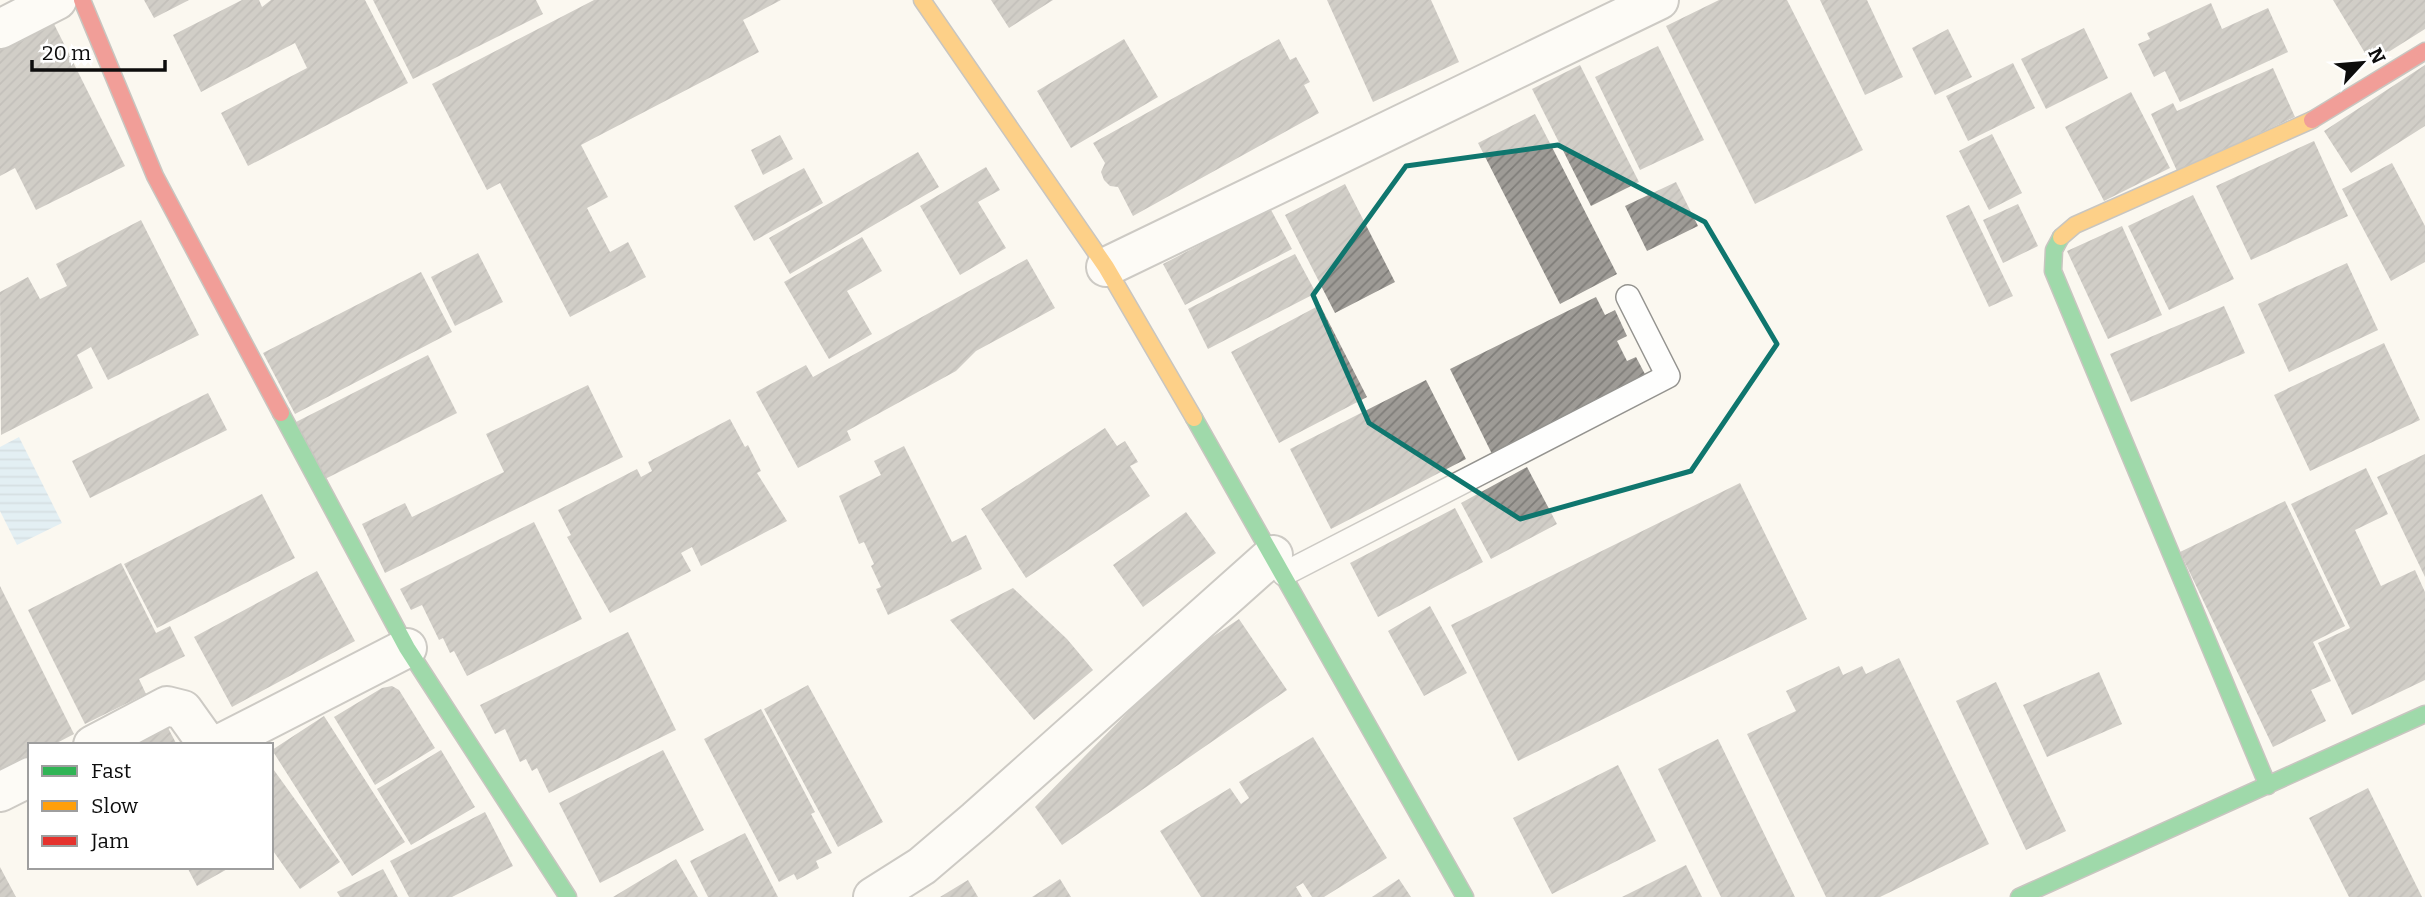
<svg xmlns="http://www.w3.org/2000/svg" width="2425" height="897" font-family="Bitter,serif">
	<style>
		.water { fill: url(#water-rules) }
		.building { fill: url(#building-hatch) }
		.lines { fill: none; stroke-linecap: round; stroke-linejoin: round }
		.lane-casing { stroke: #94938f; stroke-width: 26 }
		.street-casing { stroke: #94938f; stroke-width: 42 }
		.fast-casing { stroke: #8b8986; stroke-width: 19 }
		.slow-casing { stroke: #8b8986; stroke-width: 19 }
		.jam-casing { stroke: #8b8986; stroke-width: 19 }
		.lane { stroke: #fefefd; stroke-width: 23 }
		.street { stroke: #fefefd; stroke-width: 38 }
		.fast { stroke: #30b455; stroke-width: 16 }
		.slow { stroke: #ff9f0a; stroke-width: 16 }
		.jam { stroke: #e5322d; stroke-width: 16 }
		.marked { fill: none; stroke: #0f766e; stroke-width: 5; stroke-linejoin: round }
	</style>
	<defs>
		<pattern id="water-rules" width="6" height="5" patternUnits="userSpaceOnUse" patternTransform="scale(1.75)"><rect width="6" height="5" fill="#c6e4f6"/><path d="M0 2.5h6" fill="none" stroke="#a9c2d2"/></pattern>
		<pattern id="building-hatch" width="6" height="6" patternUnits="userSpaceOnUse" patternTransform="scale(1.75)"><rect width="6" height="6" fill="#9e9b96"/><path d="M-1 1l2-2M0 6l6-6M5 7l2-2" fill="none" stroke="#7f7d79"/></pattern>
	</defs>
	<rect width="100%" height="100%" fill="#fbf8f0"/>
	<path class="water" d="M19,437l43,86 -45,22 -17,-34v-64z"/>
	<path class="building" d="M144,0h45l-35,18z
		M242,0h17l3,7 9,-7h94l43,83 -160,83 -27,-53 86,-45 -12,-25 -94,49 -28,-57z
		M373,0h163l7,14 -130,65z
		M594,0h187l-38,20 16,32 -178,93 27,52 -21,11 23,44 18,-10 18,35 -76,40 -70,-134 -13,7 -55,-106z
		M991,0h62l-44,28z
		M1327,0h104l28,62 -86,40z
		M1719,0h68l76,150 -108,54 -89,-178z
		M1820,0h47l36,77 -38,18z
		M2333,0h92v29l-54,34z
		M2211,3l11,26 46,-21 20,44 -108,50 -15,-31 -11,6 -16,-33 12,-5 -3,-6z
		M53,22l72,144 -89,44 -21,-42 -15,8v-128z
		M2084,28l24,50 -62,31 -25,-50z
		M1948,29l24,48 -37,18 -23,-47z
		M1124,39l34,58 -87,51 -34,-57z
		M1279,39l11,21 6,-3 14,25 -6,3 15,28 -186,103 -15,-29 -8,-1 -6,-6 -3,-8 4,-9 -12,-20z
		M1658,46l46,94 -64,30 -45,-93z
		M2013,63l22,45 -67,33 -22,-45z
		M1580,65l59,117 -48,24 -59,-117z
		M2425,65v61l-74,47 -27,-42z
		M2273,68l22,49 -118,54 -26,-57 22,-11 4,8z
		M2131,92l39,76 -66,33 -39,-74z
		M1535,114l82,160 -57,30 -82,-161z
		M1992,134l30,59 -33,17 -30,-59z
		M780,135l13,24 -30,16 -12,-25z
		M2314,141l34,75 -97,44 -35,-74z
		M918,152l21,35 -149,87 -21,-36z
		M2392,163l33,63v36l-34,19 -49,-92z
		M986,167l14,23 -22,12 28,46 -46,27 -40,-69z
		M804,168l19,35 -69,38 -20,-35z
		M1676,182l22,44 -51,25 -22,-45z
		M1345,184l50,98 -60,31 -50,-98z
		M2193,195l41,84 -65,31 -41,-84z
		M2018,204l20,42 -35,17 -20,-43z
		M1969,205l44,91 -24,11 -43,-91z
		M1270,208l22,41 -107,56 -22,-41z
		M141,220l58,115 -91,45 -17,-33 -14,8 16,33 -92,47 -1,-143 28,-15 12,22 27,-13 -11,-22z
		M2122,226l40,89 -54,24 -41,-88z
		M862,237l20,34 -35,20 25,43 -43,25 -45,-77z
		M478,253l25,49 -48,24 -24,-49z
		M1295,254l21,39 -108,56 -20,-40z
		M1027,259l28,49 -79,43 -20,20 -109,60 4,9 -53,28 -42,-76 50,-27 7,12z
		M2347,263l31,67 -89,42 -31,-68z
		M421,272l31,60 -157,82 -32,-61z
		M1596,297l9,18 10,-5 12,26 -10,5 10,20 9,-4 11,21 -155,76 -42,-85z
		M1320,305l47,92 -88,46 -48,-91z
		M2224,306l21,47 -114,49 -21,-48z
		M2384,343l36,77 -110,51 -36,-76z
		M428,355l29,58 -132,66 -29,-57z
		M1426,380l40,79 -135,70 -41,-80z
		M588,385l35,72 -238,116 -23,-49 43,-21 7,14 92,-45 -18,-38z
		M208,393l19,37 -137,68 -18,-37z
		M730,419l15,28 3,-2 13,26 -4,2 30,48 -86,45 -9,-19 -11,6 10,18 -81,42 -43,-76 4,-2 -13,-25 79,-41 4,8 11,-6 -4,-9z
		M1105,428l12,18 8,-5 13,21 -8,4 20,30 -124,82 -45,-69z
		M904,446l48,96 14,-7 16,34 -94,46 -12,-26 5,-2 -10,-21 3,-2 -10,-22 -5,2 -20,-48 42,-21 -7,-14z
		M2425,454v123l-48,-100z
		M1527,467l30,57 -66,35 -30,-56z
		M2366,468l22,46 -33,16 26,56 34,-16 10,22v88l-73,35 -34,-72 32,-15 -59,-124z
		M1740,483l67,136 -289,142 -67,-136z
		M262,494l33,64 -138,70 -33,-64z
		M2285,501l60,125 -32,16 18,39 -20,9 15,31 -53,26 -93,-195z
		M1455,508l28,54 -105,55 -28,-54z
		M1186,512l30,41 -73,54 -30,-42z
		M534,522l48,97 -115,57 -13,-25 -4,2 -7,-15 -4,2 -17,-35 -11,5 -11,-21z
		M121,563l35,70 14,-7 15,30 -46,23 7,15 -61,30 -57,-114z
		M317,571l38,70 -123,66 -38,-70z
		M0,586l74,148 -21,11h-23v11l-30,15z
		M1013,588l54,51 26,31 -59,50 -84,-100z
		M1430,606l37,67 -43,23 -36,-65z
		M1239,619l48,71 -225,155 -27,-38 146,-149z
		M628,632l48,98 -127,63 -12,-25 -5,3 -6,-12 -6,3 -15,-33 -10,5 -15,-29z
		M1899,658l90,186 -109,53h-54l-79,-163 49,-23 -10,-20 53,-25 4,9 19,-9 4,8z
		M2099,672l23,52 -75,33 -24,-52z
		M1996,682l70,149 -40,19 -70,-149z
		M808,685l75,137 -45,25 -74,-138z
		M392,686l7,4 36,58 -60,37 -41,-68 48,-29z
		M761,709l54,103 -4,2 21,39 -16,8 3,7 -22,12 -3,-6 -15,8 -75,-143z
		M324,716l81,126 -53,34 -80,-126z
		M165,722l12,23h-56z
		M1313,737l74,121 -63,39h-12l-9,-14 -7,4 6,10h-101l-41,-66 70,-43 11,16 8,-6 -10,-16z
		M1718,739l77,158h-74l-63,-128z
		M441,750l34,57 -64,38 -34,-56z
		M663,750l41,80 -104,53 -41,-80z
		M1618,765l38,76 -104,53 -39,-76z
		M271,766l69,96 -40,27 -29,-41z
		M2368,788l54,109h-73l-40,-79z
		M485,812l28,54 -61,31h-43l-19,-36z
		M745,833l33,64h-70l-18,-36z
		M676,859l22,38h-85z
		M1686,865l16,32h-80z
		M0,867l16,30h-16z
		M187,867h44l-34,19z
		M383,869l15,28h-58l-3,-5z
		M1060,879l11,18h-39z
		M1399,879l12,18h-39z
		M968,880l10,17h-38z"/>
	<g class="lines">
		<defs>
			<path id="lane" d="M1284,574l384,-198 -40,-79"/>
			<path id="street" d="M0,29l57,-29
				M1106,267l553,-267
				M93,745l74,-39 16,4 20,28 10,7
				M218,745l189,-97
				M0,792l30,-15
				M873,897l49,-31 54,-46 297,-265"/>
			<path id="fast" d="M2061,237l-7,13 -1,21 215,515
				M281,413l126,235 161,249
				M1194,418l271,479
				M2019,897l406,-183"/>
			<path id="slow" d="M922,0l184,267 88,151
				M2061,237l14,-12 237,-105"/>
			<path id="jam" d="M82,0l73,176 126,237
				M2312,120l113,-69"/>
		</defs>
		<use href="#lane" class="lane-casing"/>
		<use href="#street" class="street-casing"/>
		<use href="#fast" class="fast-casing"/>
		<use href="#slow" class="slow-casing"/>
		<use href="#jam" class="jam-casing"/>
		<use href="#lane" class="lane"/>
		<use href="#street" class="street"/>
		<use href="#fast" class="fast"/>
		<use href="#slow" class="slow"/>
		<use href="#jam" class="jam"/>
	</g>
	<path d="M0 0H2425V897H0ZM1558,145l147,77 72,122 -86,127 -171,48 -151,-96 -56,-128 93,-129z" fill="#fbf8f0" fill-opacity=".55" fill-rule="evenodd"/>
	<path class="marked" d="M1558,145l147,77 72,122 -86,127 -171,48 -151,-96 -56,-128 93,-129z"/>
	<rect x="28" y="743" width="245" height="126" fill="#ffffff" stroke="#9e9e9e" stroke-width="2"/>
	<rect x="42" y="766" width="35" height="10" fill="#30b455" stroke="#9e9e9e" stroke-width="2"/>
	<text x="91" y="778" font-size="21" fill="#0d0d0d">Fast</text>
	<rect x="42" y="801" width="35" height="10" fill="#ff9f0a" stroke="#9e9e9e" stroke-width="2"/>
	<text x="91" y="813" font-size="21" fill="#0d0d0d">Slow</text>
	<rect x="42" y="836" width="35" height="10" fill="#e5322d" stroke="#9e9e9e" stroke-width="2"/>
	<text x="91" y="848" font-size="21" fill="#0d0d0d">Jam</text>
	<g transform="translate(2362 63) rotate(64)" stroke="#ffffff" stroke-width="5" paint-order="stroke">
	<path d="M0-5L12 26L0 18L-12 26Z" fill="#0d0d0d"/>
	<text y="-10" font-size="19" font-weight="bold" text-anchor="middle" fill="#0d0d0d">N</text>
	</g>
	<path d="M32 60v10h133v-10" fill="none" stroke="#0d0d0d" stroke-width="3.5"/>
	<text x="42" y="60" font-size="21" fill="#0d0d0d" stroke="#ffffff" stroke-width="5" paint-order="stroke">20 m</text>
</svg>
